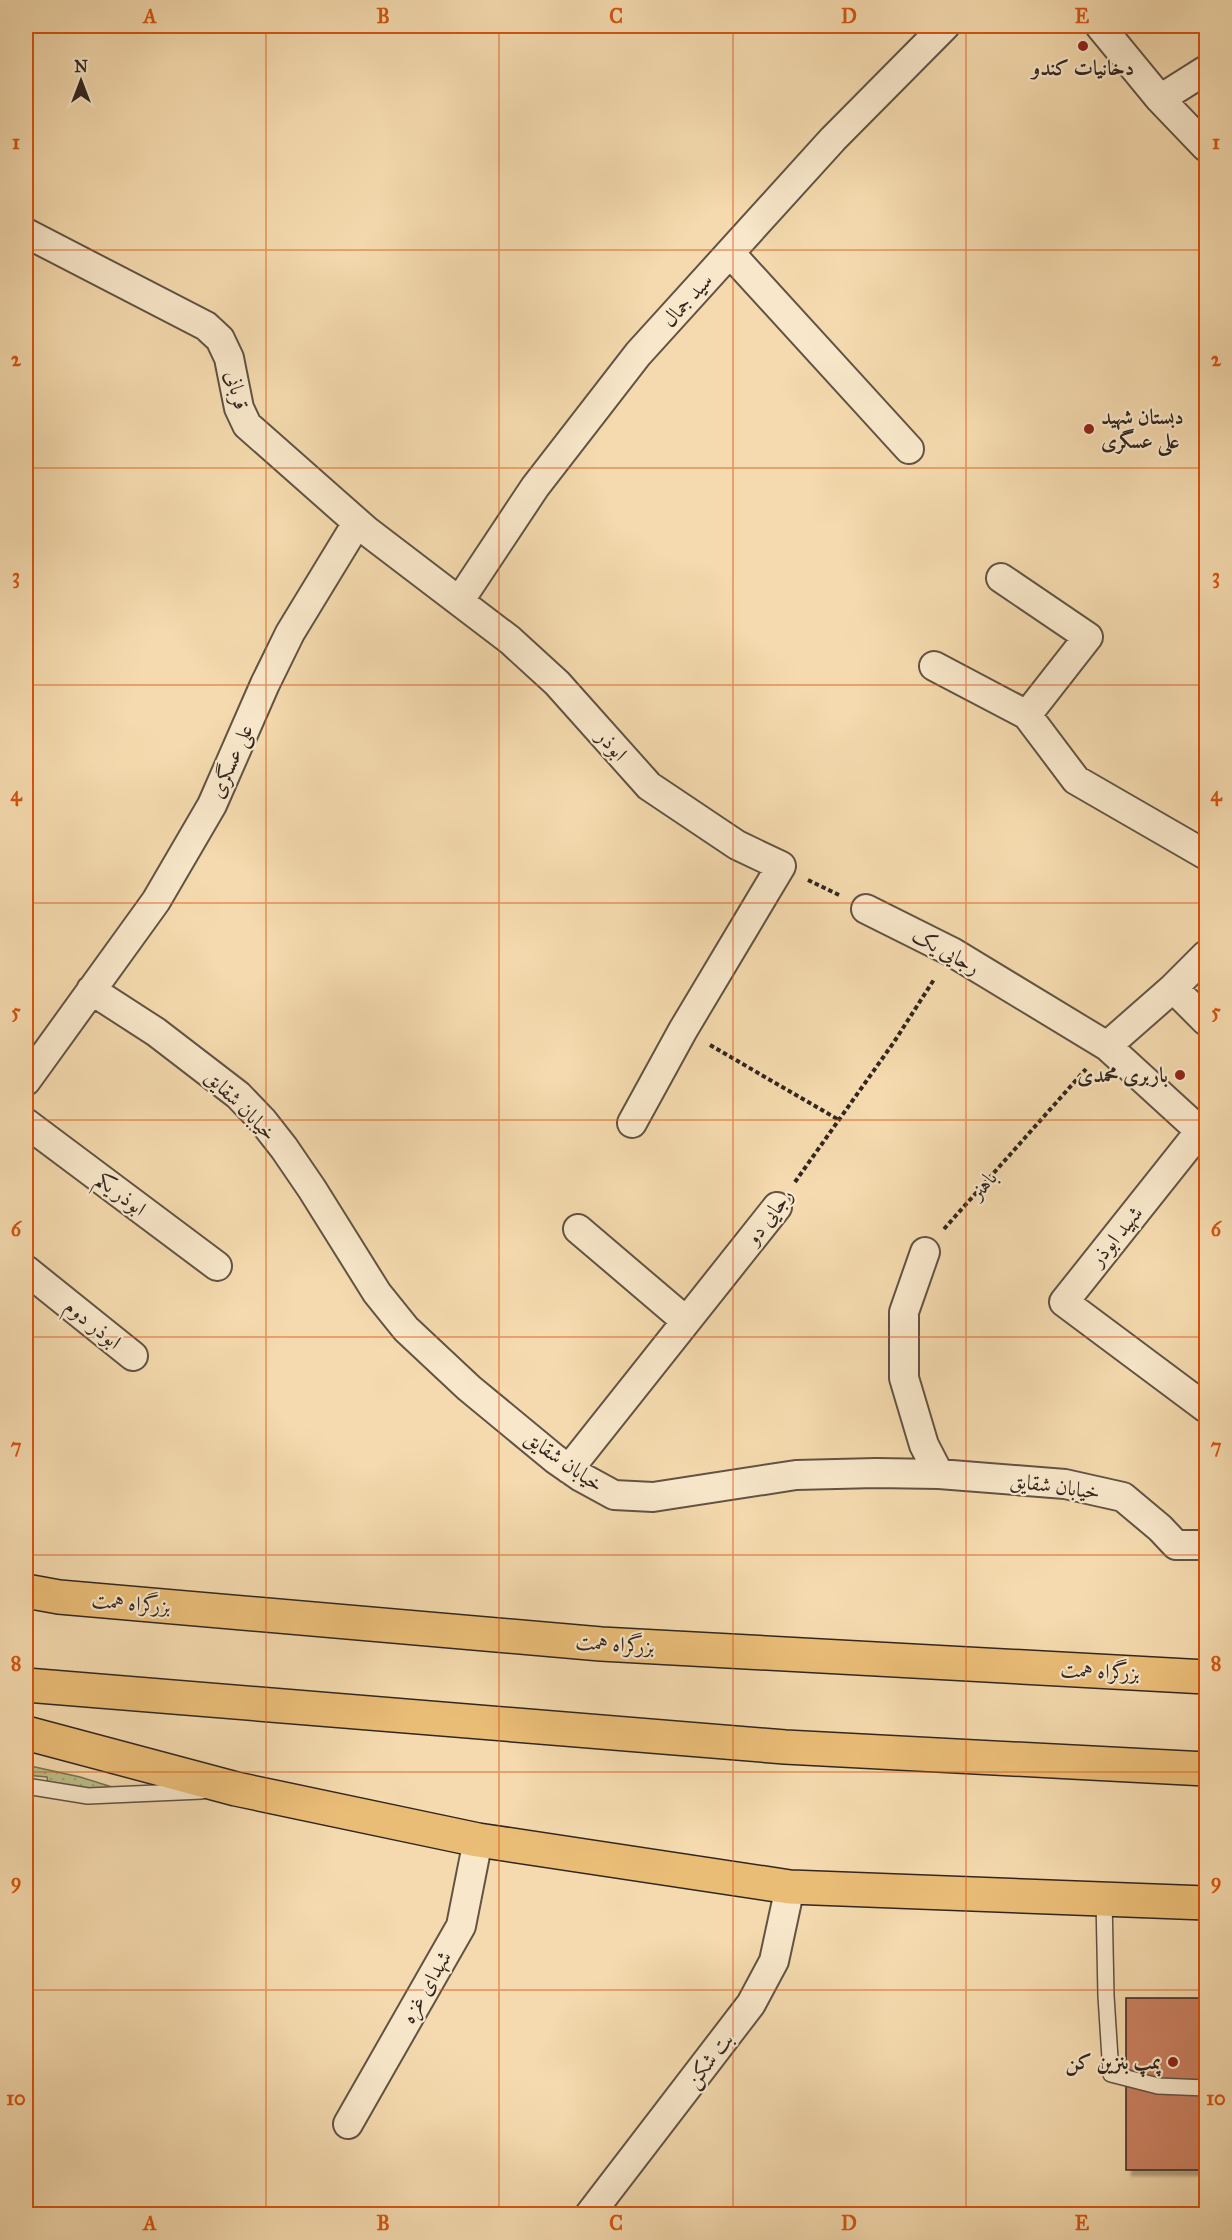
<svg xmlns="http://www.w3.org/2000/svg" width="1232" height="2240" font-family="'IM FELL Great Primer',Amiri,serif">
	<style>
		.garden { fill: url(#garden-dots); stroke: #777255; stroke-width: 1.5 }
		.building { fill: #ca8061; stroke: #322620; stroke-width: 1.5; filter: url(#shadow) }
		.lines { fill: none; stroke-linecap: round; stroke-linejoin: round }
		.service-casing { stroke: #625344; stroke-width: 18 }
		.minor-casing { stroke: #625344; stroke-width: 32 }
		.trunk-casing { stroke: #322620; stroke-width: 36 }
		.path { stroke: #322620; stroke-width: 4; stroke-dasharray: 4.5 3; stroke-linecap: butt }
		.service { stroke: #f8e7ca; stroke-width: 15 }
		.minor { stroke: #f8e7ca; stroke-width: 28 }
		.trunk { stroke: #eabd77; stroke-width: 33 }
		.grid { fill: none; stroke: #d6540e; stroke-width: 1.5; stroke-opacity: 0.55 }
		.poi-dot { fill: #8f2418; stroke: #f8e7ca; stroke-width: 2 }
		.labels { text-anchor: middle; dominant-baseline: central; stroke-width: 4.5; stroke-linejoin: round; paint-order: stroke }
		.poi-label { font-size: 21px; font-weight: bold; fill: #322620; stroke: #f8e7ca; text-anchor: end }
		.street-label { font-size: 21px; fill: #322620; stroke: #f8e7ca }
		.neatline { fill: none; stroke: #d6540e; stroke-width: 2 }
		.grid-label { font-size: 20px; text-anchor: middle; font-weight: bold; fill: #d6540e }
	</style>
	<defs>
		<pattern id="garden-dots" width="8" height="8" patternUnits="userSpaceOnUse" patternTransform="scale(1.5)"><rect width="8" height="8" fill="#bcbf8a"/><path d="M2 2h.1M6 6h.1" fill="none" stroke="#a2a477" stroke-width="1.8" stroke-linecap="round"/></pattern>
		<filter id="shadow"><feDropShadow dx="5.5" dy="5.5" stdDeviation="1.5" flood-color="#0004"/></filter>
	</defs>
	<rect width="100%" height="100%" fill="#f4daae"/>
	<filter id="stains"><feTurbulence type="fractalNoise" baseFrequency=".00333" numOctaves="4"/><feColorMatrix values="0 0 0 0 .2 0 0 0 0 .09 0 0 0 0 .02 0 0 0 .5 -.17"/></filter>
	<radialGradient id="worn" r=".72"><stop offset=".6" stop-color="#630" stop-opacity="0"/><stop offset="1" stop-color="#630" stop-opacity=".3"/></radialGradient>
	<path class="garden" d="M26,1765l54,12 45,14 -77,-5 -1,-9 -21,-2z"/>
	<path class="building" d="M1126,1998h77l1,172h-78z"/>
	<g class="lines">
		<defs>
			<path id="service" d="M26,1786l62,10 114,-5
				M1104,1899l2,97 5,78 47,12 48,2"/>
			<path id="minor" d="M1100,26l60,73 46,48
				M1160,99l46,-29
				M26,233l180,93 14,13 9,19 10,50 8,17 120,106 143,109 47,43 92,103 88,59 44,21 -98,164 -51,93
				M730,253l179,196
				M1001,578l87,59 -61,78
				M460,600l75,-113 103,-133 195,-215 112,-113
				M934,666l93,49 49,65 130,75
				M866,909l86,43 155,94 93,85 -136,171 142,106
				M1173,988l33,33
				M91,990l65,42 82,63 24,25 22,28 28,41 65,104 29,36 63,59 86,71 26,18 33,18 39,2 143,-22 80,-2 63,1 126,10 58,13 37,31 16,17h30
				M1107,1046l66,-58 33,-33
				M26,1081l130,-180 56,-96 53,-121 25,-51 67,-110
				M26,1123l191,143
				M578,1229l108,92
				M925,1252l-21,60v66l20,67 15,29
				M26,1270l107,86
				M569,1469l208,-262
				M348,2124l113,-198 17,-86
				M590,2214l161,-210 23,-43 16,-74"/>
			<path id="trunk" d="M26,1591l33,6 542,47 605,33
				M26,1685l759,62 421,22
				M26,1733l210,56 242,51 312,47 416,16"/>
		</defs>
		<use href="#service" class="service-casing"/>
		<use href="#minor" class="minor-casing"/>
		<use href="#trunk" class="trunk-casing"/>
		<path class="path" d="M808,880l31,15
			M710,1045l129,75
			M795,1182l99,-140 41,-64
			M944,1229l142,-160"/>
		<use href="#service" class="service"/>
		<use href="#minor" class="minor"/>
		<use href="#trunk" class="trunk"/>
	</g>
	<path class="grid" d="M266,26v2188M499,26v2188M733,26v2188M966,26v2188M26,250h1180M26,468h1180M26,685h1180M26,903h1180M26,1120h1180M26,1337h1180M26,1555h1180M26,1772h1180M26,1990h1180"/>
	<g class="poi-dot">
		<circle cx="1083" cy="46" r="6"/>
		<circle cx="1089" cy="429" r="6"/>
		<circle cx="1180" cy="1075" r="6"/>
		<circle cx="1173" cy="2062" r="6"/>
	</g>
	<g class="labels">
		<g class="poi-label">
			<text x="1083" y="68" text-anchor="middle">دخانیات کندو</text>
			<text x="1101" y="417" text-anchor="start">دبستان شهید<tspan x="1101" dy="24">علی عسگری</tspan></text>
			<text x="1168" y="1075">باربری محمدی</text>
			<text x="1161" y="2062">پمپ بنزین کن</text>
		</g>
		<g class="street-label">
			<text transform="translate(687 300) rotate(-48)">سید جمال</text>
			<text transform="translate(237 390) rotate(75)">قربانی</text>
			<text transform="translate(612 745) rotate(48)">ابوذر</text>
			<text transform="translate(231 761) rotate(-66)">علی عسگری</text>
			<text transform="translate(946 951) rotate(29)">رجایی یک</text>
			<text transform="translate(241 1105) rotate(45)">خیابان شقایق</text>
			<text transform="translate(983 1185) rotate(-49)">باهنر</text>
			<text transform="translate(121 1194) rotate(37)">ابوذر یکم</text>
			<text transform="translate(769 1216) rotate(-53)">رجایی دو</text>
			<text transform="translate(1116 1236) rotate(-51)">شهید ابوذر</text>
			<text transform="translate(93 1324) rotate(39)">ابوذر دوم</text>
			<text transform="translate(564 1461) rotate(35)">خیابان شقایق</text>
			<text transform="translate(1055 1486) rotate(8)">خیابان شقایق</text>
			<text transform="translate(131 1603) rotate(5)">بزرگراه همت</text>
			<text transform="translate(615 1644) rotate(4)">بزرگراه همت</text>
			<text transform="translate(1100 1671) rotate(3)">بزرگراه همت</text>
			<text transform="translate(426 1987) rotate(-60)">شهدای غزه</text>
			<text transform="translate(709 2060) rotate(-53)">بت شکن</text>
		</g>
	</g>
	<rect width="1232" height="2240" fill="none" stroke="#f4daae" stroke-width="66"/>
	<g transform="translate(81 81)" stroke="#f8e7ca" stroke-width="4.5" paint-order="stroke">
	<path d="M0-4.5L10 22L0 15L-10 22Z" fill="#322620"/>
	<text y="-9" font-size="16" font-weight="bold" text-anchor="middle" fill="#322620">N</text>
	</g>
	<rect x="33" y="33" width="1166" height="2174" class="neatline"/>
	<g class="grid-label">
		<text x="150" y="23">A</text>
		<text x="383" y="23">B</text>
		<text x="616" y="23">C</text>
		<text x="849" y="23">D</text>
		<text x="1082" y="23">E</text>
		<text x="16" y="149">1</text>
		<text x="1216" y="149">1</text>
		<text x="16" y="366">2</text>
		<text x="1216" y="366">2</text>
		<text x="16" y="583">3</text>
		<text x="1216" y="583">3</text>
		<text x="16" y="801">4</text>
		<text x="1216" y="801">4</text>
		<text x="16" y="1018">5</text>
		<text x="1216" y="1018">5</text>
		<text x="16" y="1236">6</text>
		<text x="1216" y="1236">6</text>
		<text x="16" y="1453">7</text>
		<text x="1216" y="1453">7</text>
		<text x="16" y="1670">8</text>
		<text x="1216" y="1670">8</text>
		<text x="16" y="1888">9</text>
		<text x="1216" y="1888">9</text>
		<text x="16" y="2105">10</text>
		<text x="1216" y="2105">10</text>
		<text x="150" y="2230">A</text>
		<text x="383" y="2230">B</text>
		<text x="616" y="2230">C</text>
		<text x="849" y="2230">D</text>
		<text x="1082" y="2230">E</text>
	</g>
	<rect width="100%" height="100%" filter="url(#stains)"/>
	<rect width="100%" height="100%" fill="url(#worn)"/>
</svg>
